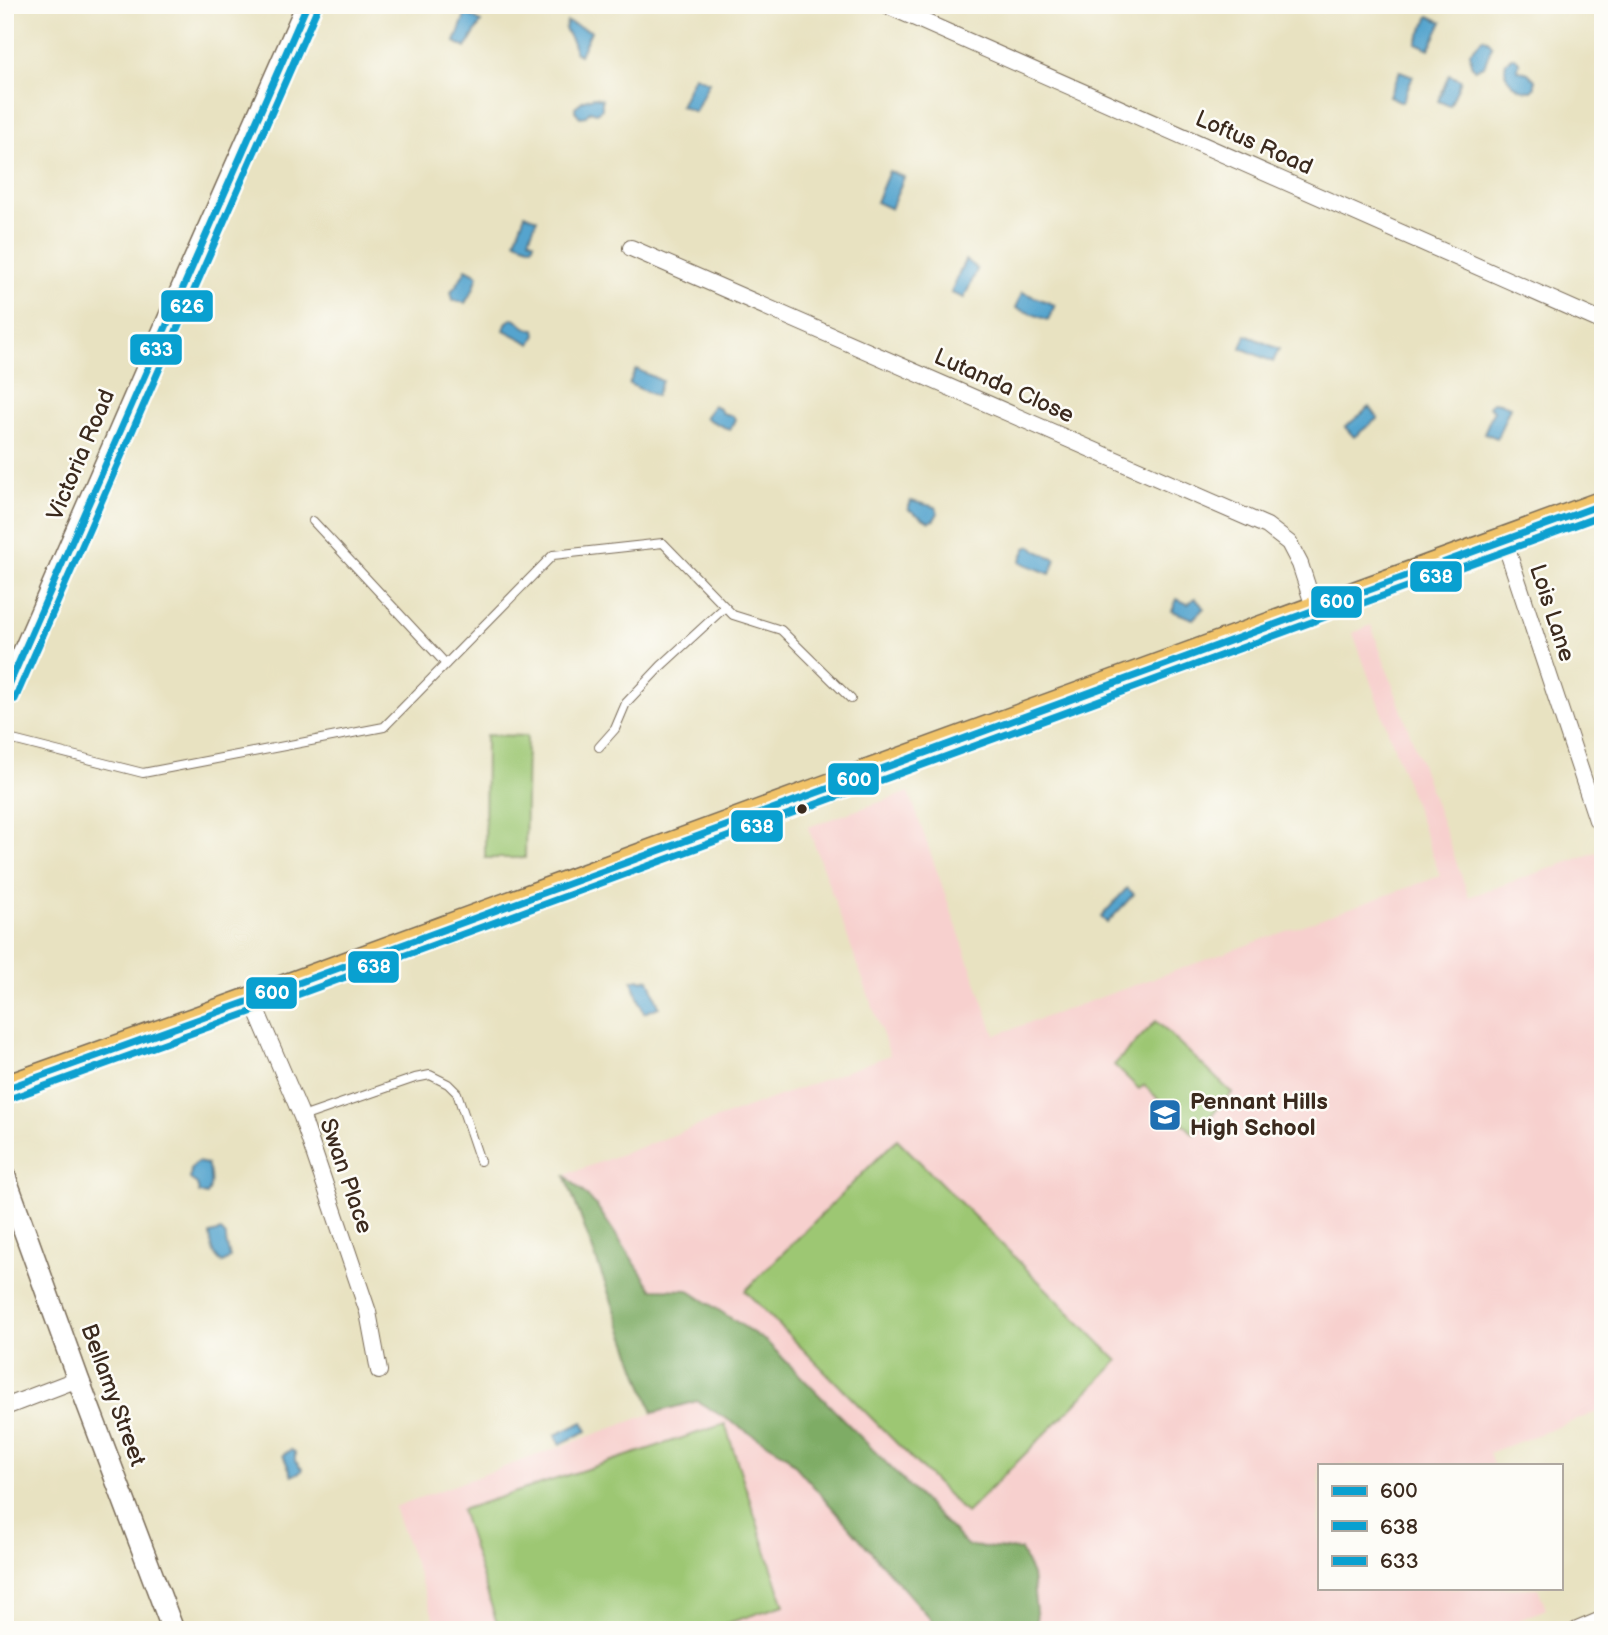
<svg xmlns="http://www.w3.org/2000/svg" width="1608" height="1635" font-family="'Balsamiq Sans',sans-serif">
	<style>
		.built { fill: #f7d0ce }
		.green { fill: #9dc773; stroke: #6c7848; stroke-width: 2 }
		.forest { fill: #7eac65; stroke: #5c6b42; stroke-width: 2 }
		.water { fill: #54a4ce; stroke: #486776; stroke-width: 2 }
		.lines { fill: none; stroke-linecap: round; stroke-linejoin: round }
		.service-casing { stroke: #786a57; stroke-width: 10 }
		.minor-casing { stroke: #786a57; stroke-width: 18 }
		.tertiary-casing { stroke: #786a57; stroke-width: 24 }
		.primary-casing { stroke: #786a57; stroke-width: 29 }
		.service { stroke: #fff; stroke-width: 8 }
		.minor { stroke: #fff; stroke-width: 16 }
		.tertiary { stroke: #fff; stroke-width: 21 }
		.primary { stroke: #f1c369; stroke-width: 26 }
		.bus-1-casing { stroke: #fdfcf7; stroke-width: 12 }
		.bus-2-casing { stroke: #fdfcf7; stroke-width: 12 }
		.bus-3-casing { stroke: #fdfcf7; stroke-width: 12 }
		.bus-4-casing { stroke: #fdfcf7; stroke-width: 12 }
		.bus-1 { stroke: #09a0d0; stroke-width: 7 }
		.bus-2 { stroke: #09a0d0; stroke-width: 7 }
		.bus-3 { stroke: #09a0d0; stroke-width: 7 }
		.bus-4 { stroke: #09a0d0; stroke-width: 7 }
		.bus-dot { fill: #3b2a1e; stroke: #fdfcf7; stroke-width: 2.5 }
		.labels { text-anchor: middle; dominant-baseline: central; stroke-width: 5; stroke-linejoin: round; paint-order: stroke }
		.street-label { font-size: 23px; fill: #3b2a1e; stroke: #fdfcf7 }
		.poi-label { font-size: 23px; font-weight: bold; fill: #3b2a1e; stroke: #fdfcf7; text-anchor: start }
		.line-badge { stroke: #fdfcf7; stroke-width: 2.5 }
		.badge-label { font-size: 19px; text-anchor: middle; font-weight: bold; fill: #fff }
	</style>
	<rect width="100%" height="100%" fill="#fdfcf7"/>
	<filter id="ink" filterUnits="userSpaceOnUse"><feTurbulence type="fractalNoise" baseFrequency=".0143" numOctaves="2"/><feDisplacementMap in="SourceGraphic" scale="14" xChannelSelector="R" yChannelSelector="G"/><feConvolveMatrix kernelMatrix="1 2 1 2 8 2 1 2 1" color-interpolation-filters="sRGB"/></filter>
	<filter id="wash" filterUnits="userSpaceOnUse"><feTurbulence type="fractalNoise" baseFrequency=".00686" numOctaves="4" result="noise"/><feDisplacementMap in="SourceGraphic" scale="28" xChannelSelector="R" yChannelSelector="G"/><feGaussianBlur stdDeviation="1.57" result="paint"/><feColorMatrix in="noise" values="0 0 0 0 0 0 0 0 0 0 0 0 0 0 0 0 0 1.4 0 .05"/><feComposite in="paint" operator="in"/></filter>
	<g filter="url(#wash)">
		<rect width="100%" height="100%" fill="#e8e2c1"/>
		<path class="built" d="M1371,625l98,272 128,-45 6,16v542l-114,43 4,12h-174v123h219l8,21 -51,21h-1057l-44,-123 259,-94 -88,-238 325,-120 -82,-228 101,-35 86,243 445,-159 -87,-243z"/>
		<path class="green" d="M486,735l41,1 -2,122h-40z
			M1156,1021l76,72 -38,41 -50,-49 -5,4 -25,-24z
			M897,1139l221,222 -152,152 -221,-222z
			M725,1424l59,181 -63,20 -2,5h-220l-38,-120z"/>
		<path class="forest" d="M565,1175l31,30 56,84 36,1 79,52 201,204 53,4 11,25 6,55h-98l-154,-175 -89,-54 -44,12z"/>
		<path class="water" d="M466,13l15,9 -15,26 -11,-6z
			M1429,16l13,6 -13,27 -13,-6z
			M567,22l24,9 -11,24 -5,-3 -2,-9 -8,-14z
			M1483,38l6,3 3,5 -8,20 -9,3 -4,-5 -1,-12z
			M1511,58h4l4,4 -1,8 10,3 7,7v6l-3,5c-9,1 -22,-6 -26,-16 -1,-2 -1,-10 0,-13z
			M1400,71l13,5 -11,26 -13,-6z
			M1449,75l12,5 -11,26 -12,-5z
			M694,76l15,6 -14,30 -15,-6z
			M594,97l8,2v10l-6,4 -6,-2 -4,5 -6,1 -5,-6v-4l9,-7z
			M889,171l15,6 -13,32 -15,-7z
			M525,214l12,5 -8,20 5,3 -2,5 -17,-6z
			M965,260l8,5 4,5 -13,28 -13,-5z
			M466,269l12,6 -5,15 -8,13 -12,-3 -2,-9 6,-6z
			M1022,292l33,13 -7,15 -32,-12z
			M513,318l3,1c7,6 8,10 19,10l1,6 -5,9 -27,-14 3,-8z
			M1246,335l33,14 -6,13 -32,-14z
			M636,369l26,12 -6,15 -27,-12z
			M1492,402l8,1 10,4 -13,31 -13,-5 10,-23 -5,-4z
			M713,405l6,3 3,5 11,3 2,3 -5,11 -25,-12z
			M1370,407l8,11 -24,19 -9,-10z
			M911,501l25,6 2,6 -4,7 -5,2 -18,-11 -3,-2z
			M1031,546l4,2 2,3 19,8 -6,15 -30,-12 6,-14z
			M1195,598l9,10 -11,11 -21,-8 5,-12 11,5z
			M1127,888l7,6 -27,29 -6,-6z
			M639,979l3,2 7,-2 10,28 -15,6 -12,-32z
			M197,1162l10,2c4,9 5,24 0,31l-8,-2 -2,-9 -7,-5 1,-10z
			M221,1231l5,5c-1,8 3,14 4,22l-7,5c-10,-5 -11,-17 -13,-27v-2z
			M583,1422l4,9 -27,13 -5,-9z
			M291,1450l4,2v9l7,8v2l-10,5 -9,-21z"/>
	</g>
	<g filter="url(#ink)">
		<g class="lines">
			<defs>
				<path id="service" d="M313,521l133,143
					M5,738l138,35 241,-46 169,-172 110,-12 70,72 48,15 70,69
					M599,747l16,-18 11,-26 35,-37 64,-59
					M302,1117l113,-39 15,-3 18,9 9,9 23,68"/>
				<path id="minor" d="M886,5l717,317
					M631,248l636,278 22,17 11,21 15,46
					M1504,540l93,280
					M252,1000l50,117 66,195 11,59
					M5,1407l73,-28
					M1577,1630l26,-11"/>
				<path id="tertiary" d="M5,695l181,-416 121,-274
					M5,1177l73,202 95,251"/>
				<path id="primary" d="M5,1089l247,-89 561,-207 790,-289"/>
			</defs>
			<use href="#service" class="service-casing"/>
			<use href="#minor" class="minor-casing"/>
			<use href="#tertiary" class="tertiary-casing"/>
			<use href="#primary" class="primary-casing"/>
			<use href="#service" class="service"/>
			<use href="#minor" class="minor"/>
			<use href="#tertiary" class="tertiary"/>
			<use href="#primary" class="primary"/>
			<defs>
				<path id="bus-1" d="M5,1089l247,-89 1351,-496"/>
				<path id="bus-2" d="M9,1099l247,-89 1347,-495"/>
				<path id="bus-3" d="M5,694l302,-689"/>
				<path id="bus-4" d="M15,699l302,-690"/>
			</defs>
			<use href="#bus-1" class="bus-1-casing"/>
			<use href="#bus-2" class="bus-2-casing"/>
			<use href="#bus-3" class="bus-3-casing"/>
			<use href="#bus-4" class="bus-4-casing"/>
			<use href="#bus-1" class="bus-1"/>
			<use href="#bus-2" class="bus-2"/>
			<use href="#bus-3" class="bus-3"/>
			<use href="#bus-4" class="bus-4"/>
		</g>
	</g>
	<defs>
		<symbol id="school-square" viewBox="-11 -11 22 22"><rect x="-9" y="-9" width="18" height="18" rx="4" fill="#1f6fb2" stroke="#fdfcf7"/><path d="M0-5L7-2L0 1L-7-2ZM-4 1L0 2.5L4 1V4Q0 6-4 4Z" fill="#fff"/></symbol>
	</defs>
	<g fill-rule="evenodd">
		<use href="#school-square" x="1146" y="1096" width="38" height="38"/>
	</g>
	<circle class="bus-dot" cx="802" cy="809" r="6"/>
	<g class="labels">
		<g class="street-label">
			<text transform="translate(1254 143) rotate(24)">Loftus Road</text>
			<text transform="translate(1004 386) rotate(24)">Lutanda Close</text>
			<text transform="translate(81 455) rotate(-67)">Victoria Road</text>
			<text transform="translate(1552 613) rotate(72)">Lois Lane</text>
			<text transform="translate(346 1176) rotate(71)">Swan Place</text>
			<text transform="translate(113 1395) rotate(70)">Bellamy Street</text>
		</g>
		<g class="poi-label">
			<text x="1190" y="1102">Pennant Hills<tspan x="1190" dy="26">High School</tspan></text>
		</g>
	</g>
	<g class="line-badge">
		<rect x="160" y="289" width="54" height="34" rx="7" fill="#09a0d0"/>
		<rect x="129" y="333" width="54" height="33" rx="7" fill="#09a0d0"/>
		<rect x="1409" y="560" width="54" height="33" rx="7" fill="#09a0d0"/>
		<rect x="1310" y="585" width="53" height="34" rx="7" fill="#09a0d0"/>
		<rect x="827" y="762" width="53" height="34" rx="7" fill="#09a0d0"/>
		<rect x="730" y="809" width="54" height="34" rx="7" fill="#09a0d0"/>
		<rect x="347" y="950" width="53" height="34" rx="7" fill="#09a0d0"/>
		<rect x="245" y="976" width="53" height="34" rx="7" fill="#09a0d0"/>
	</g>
	<g class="badge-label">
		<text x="187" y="313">626</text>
		<text x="156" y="356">633</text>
		<text x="1436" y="583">638</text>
		<text x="1337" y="608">600</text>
		<text x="854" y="786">600</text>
		<text x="757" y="833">638</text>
		<text x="374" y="973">638</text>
		<text x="272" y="999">600</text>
	</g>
	<rect width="1608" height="1635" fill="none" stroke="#fdfcf7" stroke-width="28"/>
	<rect x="1318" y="1464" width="245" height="126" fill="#fdfcf7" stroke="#afa8a0" stroke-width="2"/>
	<rect x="1332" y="1486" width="35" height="10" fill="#09a0d0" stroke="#afa8a0" stroke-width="2"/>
	<text x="1380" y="1498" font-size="21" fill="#3b2a1e">600</text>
	<rect x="1332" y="1521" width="35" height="10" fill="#09a0d0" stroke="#afa8a0" stroke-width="2"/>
	<text x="1380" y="1534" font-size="21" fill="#3b2a1e">638</text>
	<rect x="1332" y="1556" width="35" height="10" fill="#09a0d0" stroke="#afa8a0" stroke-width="2"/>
	<text x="1380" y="1568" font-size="21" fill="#3b2a1e">633</text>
</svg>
